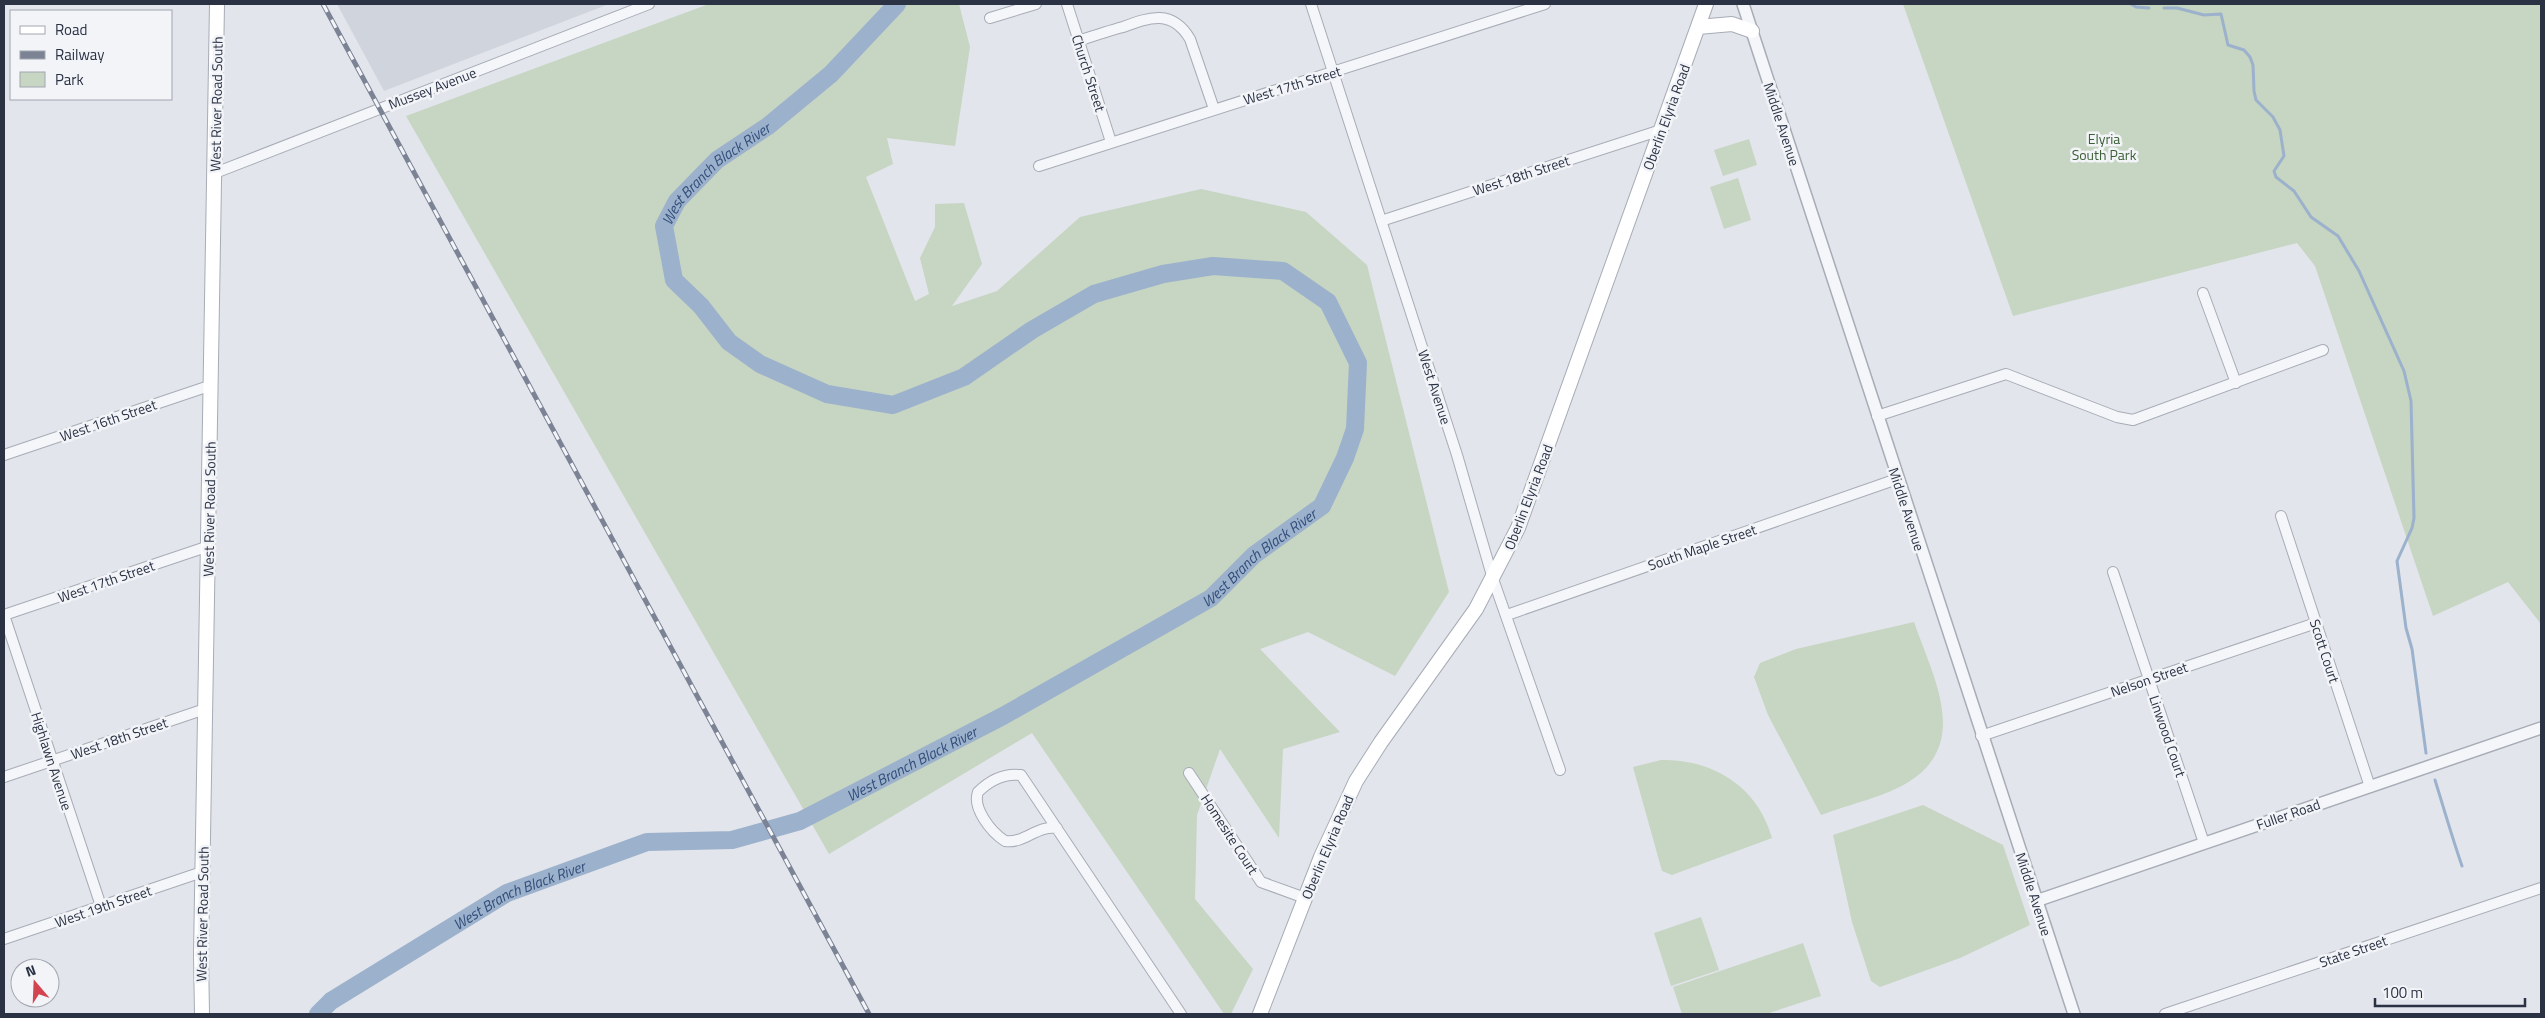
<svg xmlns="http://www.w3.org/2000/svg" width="2545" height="1018" font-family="'Titillium Web',sans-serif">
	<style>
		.built { fill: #d0d4dd }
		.green { fill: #c7d5c3 }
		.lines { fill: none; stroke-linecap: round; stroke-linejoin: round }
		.stream { stroke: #9cb1cc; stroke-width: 3 }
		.river { stroke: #9cb1cc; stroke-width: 18 }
		.minor-casing { stroke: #a7acb6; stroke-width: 12 }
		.tertiary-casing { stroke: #a7acb6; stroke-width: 14 }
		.secondary-casing { stroke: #a7acb6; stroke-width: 16 }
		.minor { stroke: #f5f6f9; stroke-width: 10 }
		.tertiary { stroke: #f5f6f9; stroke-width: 11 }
		.secondary { stroke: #fff; stroke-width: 14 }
		.rail-casing { stroke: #7b8395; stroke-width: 5 }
		.rail { stroke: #f2f4f8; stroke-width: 3; stroke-dasharray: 9; stroke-linecap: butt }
		.labels { text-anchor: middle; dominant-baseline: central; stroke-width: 5; stroke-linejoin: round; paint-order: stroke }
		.street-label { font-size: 14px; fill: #2a3244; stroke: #f2f4f8 }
		.park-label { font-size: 14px; fill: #3c6036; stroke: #f2f4f8 }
		.water-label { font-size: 15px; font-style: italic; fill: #324e7a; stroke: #f2f4f8 }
	</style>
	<rect width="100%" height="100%" fill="#e2e5eb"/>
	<path class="built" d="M337,4h272l-225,87z"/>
	<path class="green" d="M709,4h250l11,43 -15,99 -68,-8 6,26 -27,13 49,124 14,-7 -9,-36 15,-31v-23l29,-1 18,61 -30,42 45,-15 83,-74 121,-28 105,23 61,53 82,327 -54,84 -87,-44 -48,17 80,83 -57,17 -4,89 -59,-89 -23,66 -2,84 58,70 -22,45h-7l-192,-281 -203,121 -423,-738z
		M1903,4h638v620l-33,-42 -75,34 -118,-350 -18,-23 -284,73z
		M1749,139l8,26 -34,11 -9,-26z
		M1738,178l13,42 -27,9 -14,-42z
		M1914,622c18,53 57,120 -4,159 -22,15 -63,24 -89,34l-53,-100 -14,-38 6,-14 36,-14z
		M1661,760c52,-1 97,27 111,78l-100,37 -10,-4 -29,-104z
		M1923,805l80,40 27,80 -70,33 -80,29 -9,-6 -19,-59 -19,-87z
		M1701,917l18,53 -48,16 -17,-53z
		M1803,943l18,53 -55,18h-84l-9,-27z"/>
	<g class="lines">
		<path class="stream" d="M2131,4l5,3 13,1
			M2164,8h13l27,7 17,-1 7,31 16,5 6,7 3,8 1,26 2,9 17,17 7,13 4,26 -10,15 2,6 18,14 17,26 27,19 21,35 45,100 7,30 3,117 -2,10 -15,33 9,67 6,21 14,104
			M2435,780c9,29 17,57 27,86"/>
		<path class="river" id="s1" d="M318,1014l13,-13 176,-108 140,-51 85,-2 68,-19 203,-105 208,-118 43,-43 68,-49 23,-48 10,-29 3,-66 -30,-61 -45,-31 -70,-5 -50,8 -69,20 -62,36 -68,47 -71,28 -66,-11 -67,-30 -31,-22 -28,-36 -27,-26 -10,-54 13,-25 40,-41 51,-34 63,-52 66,-70"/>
		<defs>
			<path id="minor" d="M1067,4l44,138
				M1311,4l146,451 36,124 67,191
				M990,18l46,-14
				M1078,41c15,-5 30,-10 45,-14 27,-10 49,-18 67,12l24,70
				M1039,166l506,-162
				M215,173l434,-169
				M1381,221l280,-91
				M2203,293l33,90
				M1877,416l129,-42 111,43 16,3 190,-70
				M4,455l208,-70
				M2281,516l89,271
				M2113,572l91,271
				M4,615l97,291
				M4,615l205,-69
				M1507,615l390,-136
				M1981,736l335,-113
				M1189,773l72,109 44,16
				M4,777l201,-68
				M1057,828c-20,-3 -33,16 -52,13 -14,-9 -33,-33 -27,-49 12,-12 27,-19 43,-17l160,239
				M4,939l198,-67
				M2165,1014l376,-126"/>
			<path id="tertiary" d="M1743,4l331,1010
				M2036,901l505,-173"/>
			<path id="secondary" d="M1698,27l34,-3 20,7
				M202,1014l-1,-59 16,-951
				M1260,1014l61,-157 35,-76 25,-39 95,-133 42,-81 188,-524"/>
		</defs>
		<use href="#minor" class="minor-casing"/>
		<use href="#tertiary" class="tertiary-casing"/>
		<use href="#secondary" class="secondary-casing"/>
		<use href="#minor" class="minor"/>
		<use href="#tertiary" class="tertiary"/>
		<use href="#secondary" class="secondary"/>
		<defs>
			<path id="rail" d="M323,4l546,1010"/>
		</defs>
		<use href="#rail" class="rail-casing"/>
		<use href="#rail" class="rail"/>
	</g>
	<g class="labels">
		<g class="street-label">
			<text transform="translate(1089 73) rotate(72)">Church Street</text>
			<text transform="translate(1292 85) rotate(-17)">West 17th Street</text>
			<text transform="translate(432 88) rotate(-21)">Mussey Avenue</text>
			<text transform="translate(216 104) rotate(-89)">West River Road South</text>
			<text transform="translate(1666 117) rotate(-70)">Oberlin Elyria Road</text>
			<text transform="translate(1782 124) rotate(72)">Middle Avenue</text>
			<text transform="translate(1521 175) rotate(-18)">West 18th Street</text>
			<text transform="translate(1435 387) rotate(72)">West Avenue</text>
			<text transform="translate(108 420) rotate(-19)">West 16th Street</text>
			<text transform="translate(1528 497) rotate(-69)">Oberlin Elyria Road</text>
			<text transform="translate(209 509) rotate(-89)">West River Road South</text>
			<text transform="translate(1907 509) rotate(72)">Middle Avenue</text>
			<text transform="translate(1702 547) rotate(-19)">South Maple Street</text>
			<text transform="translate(106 581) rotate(-19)">West 17th Street</text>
			<text transform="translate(2325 651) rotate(72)">Scott Court</text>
			<text transform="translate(2149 679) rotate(-19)">Nelson Street</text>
			<text transform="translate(2168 736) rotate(71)">Linwood Court</text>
			<text transform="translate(119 738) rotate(-19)">West 18th Street</text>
			<text transform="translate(52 761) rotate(72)">Highlawn Avenue</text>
			<text transform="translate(2288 814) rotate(-19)">Fuller Road</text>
			<text transform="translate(1230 834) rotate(57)">Homesite Court</text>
			<text transform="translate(1327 847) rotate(-67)">Oberlin Elyria Road</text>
			<text transform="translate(2034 894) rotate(72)">Middle Avenue</text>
			<text transform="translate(103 906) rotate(-19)">West 19th Street</text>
			<text transform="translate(202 914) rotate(-89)">West River Road South</text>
			<text transform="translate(2353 951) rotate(-19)">State Street</text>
		</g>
		<g class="park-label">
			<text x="2104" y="138">Elyria<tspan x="2104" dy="16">South Park</tspan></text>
		</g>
		<g class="water-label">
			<text stroke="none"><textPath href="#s1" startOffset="2229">West Branch Black River</textPath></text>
			<text stroke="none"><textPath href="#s1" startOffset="1060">West Branch Black River</textPath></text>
			<text stroke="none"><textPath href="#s1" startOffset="655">West Branch Black River</textPath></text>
			<text stroke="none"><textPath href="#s1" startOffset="235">West Branch Black River</textPath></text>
		</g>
	</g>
	<rect width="2545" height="1018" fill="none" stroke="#2a3244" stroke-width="10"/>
	<rect x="10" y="10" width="162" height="90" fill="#f2f4f8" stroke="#a2a6b0"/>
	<rect x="20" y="26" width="25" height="8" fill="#ffffff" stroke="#a2a6b0"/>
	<text x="55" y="35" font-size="15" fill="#2a3244">Road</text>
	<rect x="20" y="51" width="25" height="8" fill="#7b8395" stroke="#a2a6b0"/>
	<text x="55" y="60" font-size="15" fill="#2a3244">Railway</text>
	<rect x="20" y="72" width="25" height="15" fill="#c7d5c3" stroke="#a2a6b0"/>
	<text x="55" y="85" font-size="15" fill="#2a3244">Park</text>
	<g transform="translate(35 983) rotate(341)"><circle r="24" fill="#f2f4f8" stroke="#a2a6b0"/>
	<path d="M0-4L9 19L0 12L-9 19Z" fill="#d34451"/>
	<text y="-8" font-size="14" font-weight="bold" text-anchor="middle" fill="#2a3244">N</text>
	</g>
	<path d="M2375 998v8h150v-8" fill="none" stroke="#2a3244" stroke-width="2.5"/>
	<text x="2382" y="998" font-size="15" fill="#2a3244" stroke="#f2f4f8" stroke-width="4" paint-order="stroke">100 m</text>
</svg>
